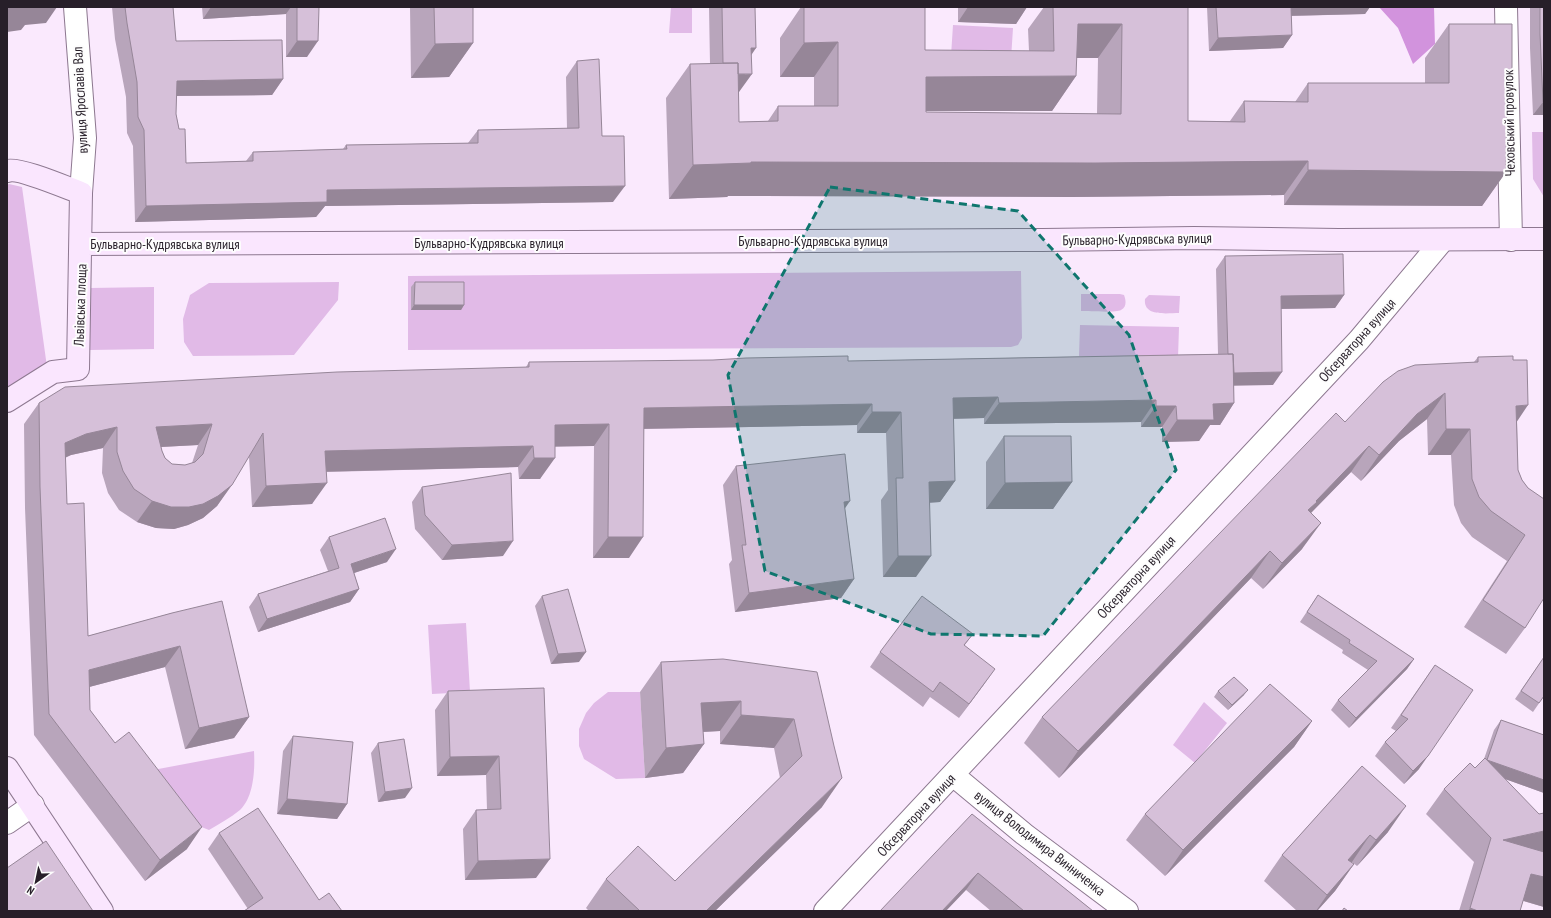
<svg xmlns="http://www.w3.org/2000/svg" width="1551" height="918" font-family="'PT Sans Narrow',sans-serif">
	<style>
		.green { fill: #e1bae7 }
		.forest { fill: #d293dd }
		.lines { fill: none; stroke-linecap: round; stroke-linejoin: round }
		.minor-casing { stroke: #8d7890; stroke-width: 24 }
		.tertiary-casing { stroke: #8d7890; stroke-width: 24 }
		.secondary-casing { stroke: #8d7890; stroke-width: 24 }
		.minor { stroke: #fff; stroke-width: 22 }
		.tertiary { stroke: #fff; stroke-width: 22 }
		.secondary { stroke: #fae6fe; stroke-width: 22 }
		.wall { fill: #b8a5bb; fill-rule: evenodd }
		.shaded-wall { fill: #968698 }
		.building { fill: #d6c0d9; stroke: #968698; fill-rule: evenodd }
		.marked { fill: #0f766e; fill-opacity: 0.2; stroke: #0f766e; stroke-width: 3; stroke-dasharray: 8 5; stroke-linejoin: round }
		.labels { text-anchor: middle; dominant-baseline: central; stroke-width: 4; stroke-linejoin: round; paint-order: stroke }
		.street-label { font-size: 14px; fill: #271f29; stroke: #fdfdfd }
	</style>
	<rect width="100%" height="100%" fill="#fae9fd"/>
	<path class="green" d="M671,7h21v26h-23z
		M953,25l60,3 -2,31 -60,-3z
		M1532,132h12v65l-11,-18z
		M9,184l13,3 25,180 -40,21v-203z
		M1021,271l1,67 -4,7 -7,2 -603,3v-74z
		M339,282l-1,18 -44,55 -101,1 -9,-14 -1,-23 7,-24 19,-12z
		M154,287v62l-64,1v-62z
		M1081,294h39l4,1c2,5 3,12 -3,15 -5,3 -32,1 -40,1z
		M1149,295l31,1 -1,17c-12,0 -36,4 -34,-14z
		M1080,325l99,2 -1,31 -99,-2z
		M466,623l4,69 -38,2 -4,-69z
		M608,692h32l5,86 -29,1 -32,-20 -5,-13v-17l7,-16 8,-10z
		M1204,702l23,21 -32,40 -22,-18z
		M254,751c1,18 0,46 -14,59 -10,8 -21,14 -31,20l-10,-4 -46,-56z"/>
	<path class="forest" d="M1379,7h55l1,37 -22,20 -15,-36z"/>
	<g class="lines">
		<defs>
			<path id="minor" d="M1506,7l5,233
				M953,775l71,59 103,77
				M7,823l26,-18
				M825,911l534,-571 84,-100"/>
			<path id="tertiary" d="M75,7l10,131 -4,55"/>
			<path id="secondary" d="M7,171c12,-4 60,17 74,22l-3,176 -25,3 -46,29
				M81,244l962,-4 151,-2 145,2 205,-1
				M7,768l95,143"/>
		</defs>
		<use href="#minor" class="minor-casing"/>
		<use href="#tertiary" class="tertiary-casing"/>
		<use href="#secondary" class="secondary-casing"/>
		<use href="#minor" class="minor"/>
		<use href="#tertiary" class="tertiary"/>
		<use href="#secondary" class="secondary"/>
	</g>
	<path class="wall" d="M112,7h61l3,34 107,38 -11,16 -96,1v18l10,49 60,-2 7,-9 90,-3 3,-4 122,-2 10,-13 89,-1 -1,-52 11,-16 25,75 11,66 -288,4 -9,11 -181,5 -2,-76 -6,-13 -1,-36 -11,-58z
		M202,7h117l-12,50h-21v-43l-83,5z
		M410,7h63v36l-24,34 -38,1z
		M709,7h46l-4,49 -12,36h-1l1,30 29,-1 10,-15h36v-29h-34v-39l21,-31h124v43l104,1 -1,-22 16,-22h144v114h42l14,-20 51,1 13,-19h117v-25l24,-34 63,48 -5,7 -1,93 -24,34 -198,-1v-10l-213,2 -343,-1 -1,1 -58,2 -3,-101 24,-34h20zM1076,58h22l-1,56 -171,-2v-1h126l24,-35z
		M958,7h69l-11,17 -58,-2z
		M1207,7h163l-5,7 -74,2 1,19 -9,13 -74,3z
		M1530,7h14v108h-11l-3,-67z
		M1225,256l119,39 -9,13 -54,1 -8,76h-39v18l-14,22h-10l-11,16 -37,1v-15h-21v-5l-157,2v-6l-31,1 2,62 -15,21 -10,1 -14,74h-33l-2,-77 7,-10 -2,-57h-29v-8l-213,4 -15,129h-36l1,-112h-39l-15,33h-21l-1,-12 -192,5 -14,32 -60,3 -3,-50 -32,49 -14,12 -15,7 -14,4 -18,-1 -19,-6 -18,-12 -11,-17 -6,-20 1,-25 -32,7 -6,3 2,46 21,132 84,-23 77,104 -15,21 -49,11 -20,-82 -76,20 1,23 97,139 -42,32 -111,-146 -9,-227 -1,-84 15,-21 487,-36 3,-5 319,-1 370,-7 -2,-85zM198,445l-6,18 -7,2 -13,-1 -7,-6 -3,-7 -1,-4z
		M415,282l49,23 -3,5h-50v-23z
		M1478,357l39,64 1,49 4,10 6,8 -3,140 -19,26 -42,-27 43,-66 -35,-24 -11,-14 -7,-18 -3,-50h-23l-1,-36 -28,22 -38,40 -10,-9 -40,41 -9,36 -39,40 -12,-11 -192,200 -35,-35 18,-26 303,-295 129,-60z
		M1004,436l68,46 -19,27h-67v-47z
		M736,466l109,43 9,70 -13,19 -106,14 -6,-48 3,-4 -9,-75z
		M422,487l81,69 -61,4 -27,-31 -3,-27z
		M329,537l58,25 -33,11 5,16 -9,13 -92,30 -9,-25 9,-13 70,-23 -8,-21z
		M1318,595l96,64 -7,10 -58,59 -18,-18 7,-10 30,-30 -26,-17 1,-3 -43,-28z
		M542,596l37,66 -28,2 -16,-58z
		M973,634l-9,12 21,37 -26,35 -29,-21 -7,10 -53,-40 10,-15z
		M1544,657v39l-11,16 -18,-13z
		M661,662l156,10 5,135 -107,104h-126l-3,-3 20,-29 69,2 105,-103 -6,-30 -54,-4v-13l-17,1 1,12 -21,29 -38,5 -5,-86z
		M1435,665l-16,104 -15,15 -29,-28 10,-14 11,-11 -5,-3z
		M544,688l-8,190 -71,2 -2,-51 13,-19h11l-1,-35 -49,1 -2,-66 13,-19z
		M1218,691l26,4 -16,15 -14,-13z
		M1501,720l43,15v58l-39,-14 38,73h1v55l-21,-6 -3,10h-61l15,-49 -48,-48 18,-25 31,-21 9,-9 10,-29z
		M1312,721l-18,26 -129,129 -39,-36 19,-26z
		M293,736l54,68 -10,15 -60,-5 6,-63z
		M378,743l27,55 -27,4 -7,-49z
		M1362,766l26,66 -31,34 -5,-4h-1l3,2 -19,27 -18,20h-20l-33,-30 18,-26z
		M972,814l121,97h-102l-25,-21z
		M219,833l100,67 -71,9 -40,-60z"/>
	<path class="shaded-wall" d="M7,7h50l-11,16 -21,2 -4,5 -14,2z
		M211,7h80l-5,7 -83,5z
		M968,7h59l-11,17 -58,-2z
		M1288,7h82l-5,7 -84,2z
		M1078,24h44l-24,34h-44z
		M1292,35l-9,13 -74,3 9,-13z
		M297,41h21l-11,16h-21z
		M838,42l-24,35h-34l24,-34z
		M473,43l-24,34 -38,1 24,-34z
		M751,48h5l-12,18z
		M1507,72h5l-24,34z
		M752,74l-13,18h-28l13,-17z
		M1076,76l-24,35h-150l24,-34z
		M283,79l-11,16 -106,1 11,-15z
		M1543,102h1v13h-11z
		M1308,161l-24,34 -213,2 -343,-1 -1,1 -58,2 24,-34 58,-3z
		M1308,170l198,2 -24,34 -198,-1z
		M625,186l-12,16 -288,4 -9,11 -181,5 11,-16 181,-16z
		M1344,295l-9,13 -63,1 9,-13z
		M414,305h50l-3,5h-50z
		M1282,372l-9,13 -54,1 9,-13z
		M1445,393l-18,26 -28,22 -38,40 18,-26 38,-41z
		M998,397l-14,21 -46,1 15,-21z
		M1156,400l-15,22 -157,2 15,-21z
		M1234,403l-14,22h-10l-11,16 -37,1 15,-22 36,-16z
		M872,404l-15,21 -228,4 15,-21z
		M1528,405l-18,27 6,-26z
		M1156,406h20l-14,21h-21z
		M872,412h29l-15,21h-29z
		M212,424l-14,21 -57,3 15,-21z
		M609,424l-15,22 -54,1 15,-22z
		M117,427l-14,21 -32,7 -21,9 15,-21 21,-9z
		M1446,429h24l-19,26h-23z
		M533,446l-15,21 -208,5 15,-21z
		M1369,446l-18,26 -48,49 5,-11 8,-9z
		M534,458h21l-15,21h-21z
		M955,481l-15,21 -26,1 15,-21z
		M1072,482l-19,27h-67l19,-26z
		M327,483l-15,21 -60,3 14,-21z
		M232,485l-15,21 -14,12 -15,7 -14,4 -18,-1 -19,-6 15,-21z
		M850,501l-13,19 7,-18z
		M1321,523l-19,26 -39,40 19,-26z
		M608,537h35l-14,21h-36z
		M513,541l-10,15 -61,4 10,-15z
		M396,549l-9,13 -45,15 9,-13z
		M1270,551l-19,27 -192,200 19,-27z
		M898,556h33l-15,21h-33z
		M854,579l-13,19 -106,14 14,-19z
		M359,589l-9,13 -92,30 9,-13z
		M180,646l-15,21 -91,24 15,-21z
		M586,652l-7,10 -28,2 7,-10z
		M1414,659l-7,10 -58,59 7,-10z
		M995,669l-10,14 -26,35 10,-14z
		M1248,690l-4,5 -16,15 4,-5z
		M741,701l-21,30 -40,2 21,-30z
		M741,715l53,4 -20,29 -54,-4z
		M249,717l-15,21 -49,11 14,-21z
		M1312,721l-18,26 -129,129 18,-26z
		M704,744l-21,29 -38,5 21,-30z
		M499,756l-13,19 -49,1 13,-19z
		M1428,756l-9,13 -15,15 9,-13z
		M1487,760l57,20v13l-64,-23z
		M842,778l-20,29 -107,104h-9z
		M412,788l-7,10 -27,4 7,-10z
		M287,799l60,5 -10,15 -60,-5z
		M1406,806l-18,26 -31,34 19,-26z
		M202,827l-15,22 -42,32 15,-21z
		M1544,831v19l-1,2 -40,-12z
		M1370,835l-18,27 -22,24 18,-26z
		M550,859l-14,19 -71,2 13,-19z
		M1354,864l-19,27 -18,20h-1l11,-16z
		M978,873l-12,17 -20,21h-4z
		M1531,874l13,3v30l-30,-9z
		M1470,908l8,3h-10z"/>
	<path class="building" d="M125,7h48l3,34 106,-1 1,39 -106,2 -1,33 3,15h6l1,34 67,-2v-9l94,-3 -1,-4 132,-2v-13l101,-2 -2,-67 22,-2 3,77h22l1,50 -298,4v12l-181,4 -2,-76 -6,-13 -1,-35 -10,-59z
		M297,7h22l-1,34h-21z
		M434,7h39v36l-38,1z
		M722,7h33l1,41h-5l1,26h-14v-11h-15z
		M804,7h121v43l129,1 -1,-44h135v114l57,1 -1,-21 64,1v-19h141v-59h63v48h-5l-1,100 -198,-2v-9l-213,2 -344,-1v1l-58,2 -3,-101 48,-1 1,59 39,-1v-15h60v-64l-34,1zM1078,24h44l-1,90 -195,-2v-35l150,-1z
		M1216,7h75l1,28 -74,3z
		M1540,7h4v95h-1l-3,-68z
		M1343,254l1,41 -63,1 1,76 -48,1 -1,-19h-5l-3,-98z
		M415,282h49v23h-50z
		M1233,354l1,49 -21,1 1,16h-37l-1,-14h-20v-6l-157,3 -1,-6 -45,1 2,83 -26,1 2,74h-33l-2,-78h7l-2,-66h-29v-8l-228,4 -1,129h-35l1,-113 -54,1v33h-21l-1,-12 -208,5 2,32 -61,3 -3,-53 -31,52 -14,11 -15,8 -14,3h-18l-19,-6 -18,-12 -11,-18 -6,-19v-25l-31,7 -21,9 2,61 17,-1 4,133 84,-23 50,-12 27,116 -50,11 -19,-82 -91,24 1,40 25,33 14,-11 73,95 -42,33 -111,-146 -9,-227 -1,-84 26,-16 272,-15 192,-5v-5l184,-2 33,-2 102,-2v5zM212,424l-9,30 -8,8 -10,3 -13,-1 -7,-6 -3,-7 -6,-24z
		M1513,356v4h14l1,45 -12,1 2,64 4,10 6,8 16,11v99l-19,30 -42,-28 42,-65 -34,-24 -12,-14 -7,-18 -2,-50h-24l-1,-36 -28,21 -38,41 -10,-9 -53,55 1,1 -9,8 13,13 -39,40 -12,-12 -192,200 -36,-34 294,-304 9,9 38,-40 15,-11 17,-6 63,-3v-5z
		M1004,436h67l1,46 -67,1z
		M845,454l5,47 -6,1 10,77 -105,14 -7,-48h4l-10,-79z
		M511,473l2,68 -61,4 -27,-30 -3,-28z
		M385,518l11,31 -45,15 8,25 -92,30 -9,-25 81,-26 -10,-31z
		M568,589l18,63 -28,2 -16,-58z
		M1318,595l96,64 -58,59 -18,-18 39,-39 -28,-18 1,-3 -43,-28z
		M922,596l51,38 -9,11 31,24 -26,35 -29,-22 -7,10 -53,-40z
		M1544,657v39l-5,7 -18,-12z
		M723,659l94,13 17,74 8,32 -136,133h-66l-34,-32 32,-33 37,35 127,-125 -8,-37 -53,-4v-14l-40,2 3,41 -38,4 -5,-86z
		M1435,665l38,25 -45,66 -15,15 -28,-29 23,-23 -7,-4z
		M1234,677l14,13 -16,15 -14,-14z
		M1270,684l42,37 -129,129 -38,-36z
		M544,688l6,171 -72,2 -2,-51 25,-1 -2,-53 -49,1 -2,-66z
		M1501,720l43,15v45l-57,-20z
		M293,736l60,6 -6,62 -60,-5z
		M404,739l8,49 -27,4 -7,-49z
		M1485,758l54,56 5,-1v18l-41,9 41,12v25l-13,-3 -11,37h-42l-8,-3 21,-70 -47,-49 26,-26 5,5z
		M1362,766l44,40 -30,34 -6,-5 -22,25 6,4 -27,31 -45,-40z
		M258,808l61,92 10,-7 13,18h-98l19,-13 -44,-65z
		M972,814l121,97h-69l-46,-38 -36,38h-62z
		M46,841l47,70h-86v-43z
		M1344,908l4,3h-6z"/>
	<path class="marked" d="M830,187l188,24 111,124 47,135 -133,166 -112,-2 -166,-63 -37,-196z"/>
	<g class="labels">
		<g class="street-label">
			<text transform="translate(80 100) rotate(-93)">вулиця Ярославів Вал</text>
			<text transform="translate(1509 123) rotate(-91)">Чеховський провулок</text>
			<text transform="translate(1137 239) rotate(-1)">Бульварно-Кудрявська вулиця</text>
			<text x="813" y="241">Бульварно-Кудрявська вулиця</text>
			<text x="489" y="243">Бульварно-Кудрявська вулиця</text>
			<text x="165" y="244">Бульварно-Кудрявська вулиця</text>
			<text transform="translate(80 305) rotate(-88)">Львівська площа</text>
			<text transform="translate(1357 340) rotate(-48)">Обсерваторна вулиця</text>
			<text transform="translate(1136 577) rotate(-47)">Обсерваторна вулиця</text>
			<text transform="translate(916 815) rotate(-47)">Обсерваторна вулиця</text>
			<text transform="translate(1040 843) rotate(38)">вулиця Володимира Винниченка</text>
		</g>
	</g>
	<rect width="1551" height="918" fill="none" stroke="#271f29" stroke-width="16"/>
	<g transform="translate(36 882) rotate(213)" stroke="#fdfdfd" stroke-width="3" paint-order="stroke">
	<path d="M0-3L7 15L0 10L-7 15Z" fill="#271f29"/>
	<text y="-6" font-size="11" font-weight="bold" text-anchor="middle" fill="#271f29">N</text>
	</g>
</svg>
